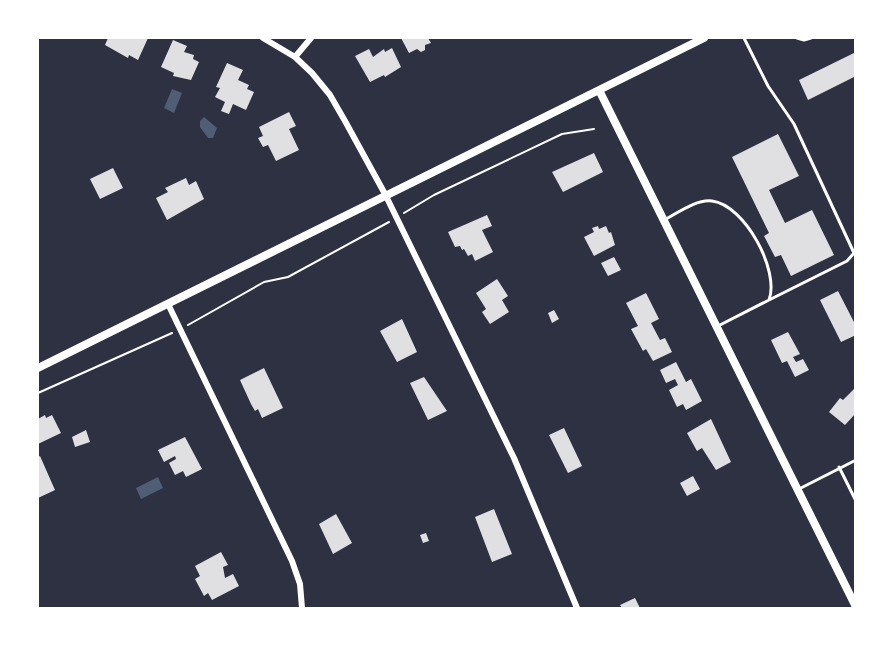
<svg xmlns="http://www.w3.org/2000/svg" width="893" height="646" font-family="Ubuntu,sans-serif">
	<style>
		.water { fill: #4f5d75 }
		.building { fill: #e0e0e3 }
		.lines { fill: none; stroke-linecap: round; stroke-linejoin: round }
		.path { stroke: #fff; stroke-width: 2 }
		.service { stroke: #fff; stroke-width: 3 }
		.minor { stroke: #fff; stroke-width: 6 }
		.tertiary { stroke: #fff; stroke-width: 8 }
	</style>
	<rect width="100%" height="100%" fill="#2d3142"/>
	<path class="water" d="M172,89l10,4 -8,20 -10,-5z
		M204,117l13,11 -4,10h-5l-8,-11v-6z
		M158,477l5,11 -22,11 -5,-11z"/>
	<path class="building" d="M108,38h40l-10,22 -9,-5 -1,3 -23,-13z
		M401,38h27l3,5 -6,2v5l-4,2 -4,-3 -8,4z
		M173,40l14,6 -3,6 10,3 -1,4 6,3 -8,18 -18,-4 1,-3 -13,-6z
		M392,48l9,19 -16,10 -1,-2 -14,7 -15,-26 14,-7 4,8 11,-8 1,3z
		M856,52v24l-48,24 -9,-20z
		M227,63l16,7 -5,10 11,5 -2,4 7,3 -8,18 -13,-6 -4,10 -8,-3 4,-9 -10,-5 5,-9 -4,-1z
		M289,112l7,14 -7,3 10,21 -23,11 -8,-16 -5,2 -5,-9 5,-2 -4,-9z
		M778,134l21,42 -30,14 16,33 27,-13 22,45 -43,21 -10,-21 -6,2 -11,-21 5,-3 -37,-76z
		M594,153l9,19 -40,20 -11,-20z
		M113,168l10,20 -23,11 -10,-20z
		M186,178l3,7 7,-4 8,18 -37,21 -11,-22 12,-6 -3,-4z
		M487,215l5,11 -10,4 11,22 -18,9 -3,-7 -4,2 -4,-7 -2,1 -2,-4 -5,1 -7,-15z
		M598,226l1,3 7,-3 3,7 2,-1 4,13 -21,11 -10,-19 10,-5 -2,-4z
		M614,257l7,13 -13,6 -7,-13z
		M497,279l11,17 -6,4 7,12 -19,12 -8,-12 4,-3 -10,-16z
		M838,291l18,35v9l-15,7 -21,-42z
		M646,293l13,26 -8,4 9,17 5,-2 7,14 -19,9 -7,-12 -3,2 -12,-22 7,-3 -12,-23z
		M554,310l5,9 -7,4 -4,-10z
		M402,319l15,33 -20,10 -17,-31z
		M788,332l12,22 -7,3 3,5 7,-3 6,11 -14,7 -8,-16 -5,2 -11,-23z
		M676,362l10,20 5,-3 11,22 -16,9 -3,-6 -6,3 -8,-17 9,-5 -3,-6 -9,4 -6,-13z
		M264,368l19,40 -21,10 -4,-9 -3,2 -4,-7 -11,-24z
		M424,377l23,34 -19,9 -18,-37z
		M856,387v26l-11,12 -16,-13 11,-14 3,2z
		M45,415l1,3 6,-3 9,18 -23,11v-25z
		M711,419l20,43 -15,8 -14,-22 -5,3 -10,-18z
		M564,428l18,38 -14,7 -19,-38z
		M86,430l4,12 -15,5 -3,-10z
		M185,437l17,32 -16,8 -3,-6 -8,4 -6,-12 7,-4 -1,-3 -11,6 -6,-12z
		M40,456l15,34 -17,8v-41z
		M693,476l7,13 -13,7 -7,-13z
		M494,509l18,45 -20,8 -17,-45z
		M336,514l16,29 -19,11 -14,-30z
		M426,533l3,8 -6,2 -3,-8z
		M221,552l7,13 -5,2 2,11 8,-4 6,12 -27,14 -4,-7 -4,3 -9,-17 5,-3 -5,-10z
		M635,598l5,10h-18l-2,-3z"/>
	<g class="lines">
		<path class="path" d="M404,213l30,-18 128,-61 32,-5
			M188,325l76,-43 24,-5 101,-55
			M38,393l134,-60"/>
		<path class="service" d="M744,38l24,48 26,38 60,129 -7,8 -78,39
			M797,38l7,2 7,-2
			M666,219c13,-7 31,-20 46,-18 33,4 68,70 57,99l-51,26
			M839,467l17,34
			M799,489l57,-29"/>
		<path class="minor" d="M263,38l32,19 17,16 18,22 15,26 40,73 129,264 63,150
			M295,57l16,-19
			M168,304l124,257 8,23 2,24"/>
		<path class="tertiary" d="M599,90l257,517
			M38,368l666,-330"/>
	</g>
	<rect width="893" height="646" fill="none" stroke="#ffffff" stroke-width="78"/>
</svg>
